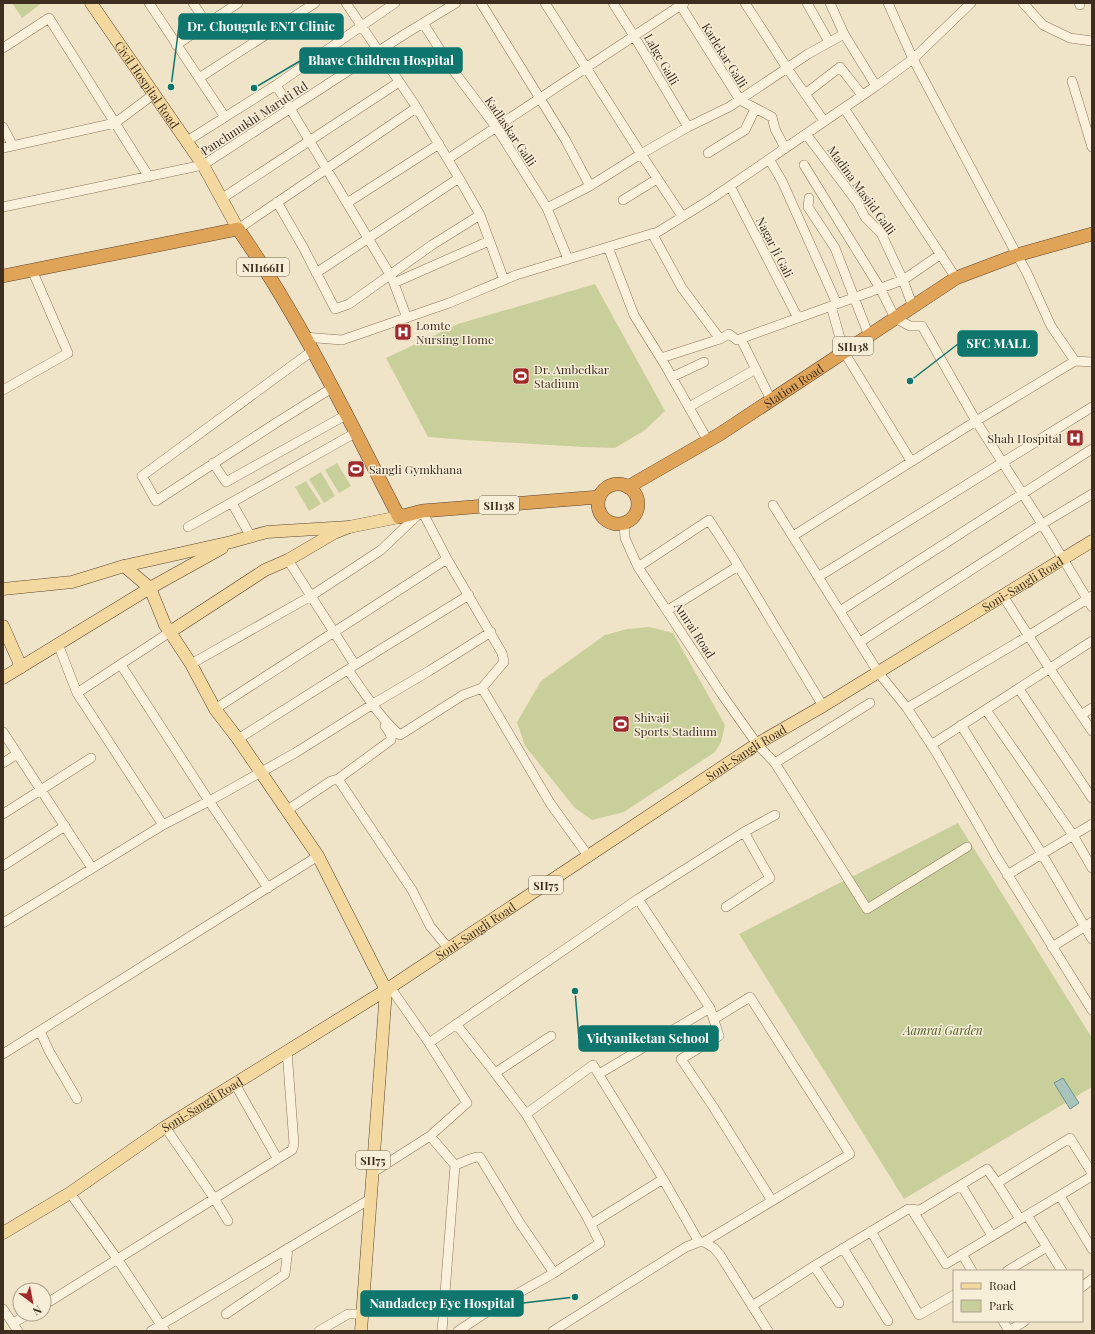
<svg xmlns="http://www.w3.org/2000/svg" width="1095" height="1334" font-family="'Playfair Display',serif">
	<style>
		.green { fill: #c9cf9b }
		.water { fill: #a9c4bc; stroke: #6f938a }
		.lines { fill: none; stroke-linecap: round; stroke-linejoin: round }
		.minor-casing { stroke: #8d765c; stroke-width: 10 }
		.major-casing { stroke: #5b4430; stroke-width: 13 }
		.highway-casing { stroke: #5b4430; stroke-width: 14 }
		.minor { stroke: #faf1dc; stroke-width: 9 }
		.major { stroke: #f3d9a0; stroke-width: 12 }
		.highway { stroke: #e0a458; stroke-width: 13 }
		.labels { text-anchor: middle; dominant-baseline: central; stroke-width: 3; stroke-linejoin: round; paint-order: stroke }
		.shield { fill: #f7eed8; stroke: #756857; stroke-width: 1 }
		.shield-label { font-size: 11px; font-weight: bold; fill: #3d2e20 }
		.street-label { font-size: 12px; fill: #3d2e20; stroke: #f7eed8 }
		.poi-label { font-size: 12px; fill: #3d2e20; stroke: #f7eed8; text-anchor: start }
		.park-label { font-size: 12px; font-style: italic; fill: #4d5a26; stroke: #f7eed8 }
		.leader { fill: none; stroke: #0f766e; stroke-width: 1.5 }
		.callout-dot { fill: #0f766e; stroke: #f7eed8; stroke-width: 1.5 }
		.callout { fill: #0f766e; stroke: #0f766e; stroke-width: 1.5 }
		.callout-label { font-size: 13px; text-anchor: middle; font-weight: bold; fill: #fff }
	</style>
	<rect width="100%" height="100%" fill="#f0e4c8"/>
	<path class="green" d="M12,3h30l-20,15z
		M595,284l70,127 -20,19 -30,18 -32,-1 -117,-7 -38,-3 -42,-79 72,-34z
		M337,463l14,23 -12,7 -14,-23z
		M321,472l14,24 -11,7 -15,-24z
		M306,481l15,23 -12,7 -14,-24z
		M649,627l24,6 52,92 -4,17 -6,10 -91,60 -32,8 -17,-12 -50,-62 -8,-24 24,-41 64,-46 22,-6z
		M958,823l134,215v49l-188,112 -165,-265z"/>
	<path class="water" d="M1063,1078l16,25 -9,6 -16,-26z"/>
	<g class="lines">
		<defs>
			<path id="minor" d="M149,3l76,114
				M193,3l14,21
				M481,3l84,136 25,47
				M545,3l96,151 41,62
				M613,3l21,33 54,91
				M679,3l61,97 32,17 3,12 10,19
				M745,3l42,65 37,53
				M807,3l22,39
				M830,3l14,31 32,52
				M888,3l25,56 104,196 10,18 24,53 24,35 17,1
				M1023,3l20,22 27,13 22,3
				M1079,3l1,2
				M423,23l30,47 43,57 51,81 21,51
				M176,45l62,-42
				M3,48l46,-30 100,159
				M199,78l116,-75
				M1072,81l20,66
				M276,85l116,193 15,40
				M805,94l35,-27 22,28
				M844,108l112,170
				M3,127l10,19
				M806,134l51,68 8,15 16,16 22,47 10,27
				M187,141l89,-56 119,-82
				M3,148l112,-25 39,-29
				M708,153l37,-23 10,-21
				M448,159l236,-156
				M769,159l13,22 55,123
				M804,165l76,123 15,30 15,8h12l54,95 99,-60
				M459,178l21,37 24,65
				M730,186l68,132
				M809,198l-1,9 27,41 34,88
				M221,199l178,-117
				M623,200l34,-21
				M277,202l26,45 32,62 14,-5 83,-59 48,-30
				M347,203l92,-59
				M3,207l200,-42 202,-131 51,-31
				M547,208l43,-22 51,-32 47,-27 41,-20 79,-53 36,-20
				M238,229l178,-121
				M653,235l29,53 38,51
				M608,247l26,68 31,50 43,76
				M316,273l143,-95 -44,-73 -69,-102
				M394,283l95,-42
				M831,306l13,46 67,109
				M304,337l38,3 107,-37 67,-28 138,-42 -1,2 58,-36 165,-113 37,-27 58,-56
				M741,339l30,61
				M312,351l-170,125 14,25 123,-80 53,-33
				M661,358l59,-19 9,-5 8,6 166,-60 38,-26
				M672,377l32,-15
				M3,390l65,-37 -36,-83
				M689,407l67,-38
				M213,463l13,19 120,-67
				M232,503l19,34
				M773,505l105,167 29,36 29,44 60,104 96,154
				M624,524l1,14 13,29 83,126 36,51 18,19 92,146 100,-62
				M188,527l167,-94
				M793,536l183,-115 66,103 50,-30
				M288,560l67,105 114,-70
				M638,567l71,-47 22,34 92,152
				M818,577l274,-170
				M1003,596l47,73 42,62
				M668,610l70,-44
				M840,611l252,-162
				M860,642l182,-118 50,83
				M58,644l19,49 86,132
				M191,664l120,-68 70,-46 41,-39 25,48 55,94 2,9 -22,26 -19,7 -63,40c-18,-14 -38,-46 -52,-65
				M121,665l88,136 59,87
				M482,688l68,115 39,54
				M1019,689l73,109
				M77,693l93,-61
				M907,708l121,-72 64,-40
				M215,709l232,-150
				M986,710l87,125 19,33
				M1081,715l11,-7
				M961,725l81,129 50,85
				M3,732l89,136
				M238,739l114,-72
				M931,745l161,-104
				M3,763l14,-9
				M775,763l95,-60
				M338,779l74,111 18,36 19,23
				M286,811l45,-30 7,-2 53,-39c1,-5 -3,-10 -6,-14
				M3,814l88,-56
				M3,866l62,-40
				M1007,875l85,-51
				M638,899l72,109 9,28 -38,23 33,49 58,93
				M726,907l44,-29 -26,-46
				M3,923l160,-98 50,-26 82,-46 78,-49 56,-33 62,-39
				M1052,947l40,-25
				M390,987l39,56
				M456,1024l39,49
				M40,1031l9,20 28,48
				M551,1036l-56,37 31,41 67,-49 70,114 36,63
				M3,1054l315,-198
				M599,1074l111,-66
				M235,1084l42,74
				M165,1127l49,71 14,23
				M430,1136l37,-33 -38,-60 209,-144 106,-67 31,-17
				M455,1165c9,-2 16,-9 25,-8l40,66 34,50
				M372,1173l58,-37 25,29 -13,166
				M961,1185l31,51
				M70,1193l48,67 47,71
				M1060,1196l32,53
				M912,1210l34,54 146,-88
				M1027,1215l35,56
				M1020,1219l-23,-36 73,-45 22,35
				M591,1224l72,-45
				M871,1231l48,84 35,-20
				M704,1242l10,6 6,7 48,76
				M843,1248l45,73
				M962,1254l10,17
				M814,1266l25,37
				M1007,1271l40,-24
				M1082,1287l10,-8
				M44,1305l248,-155 2,-6 -7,-93
				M752,1306l62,-40 94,-57 12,1 67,-41 10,14
				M3,1309l15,22
				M226,1314l59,-40 3,-26
				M1003,1321l6,10
				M13,1323l16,-9
				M151,1331l219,-132
				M319,1331l29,-17h14
				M458,1331l41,-27 55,-31 46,-30 -13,-26 -61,-103
				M553,1331l133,-84 13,-5h5l146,-88 -100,-157 -36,22
				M1009,1331l16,-10"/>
			<g id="major">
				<path id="s1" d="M91,3l112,162 35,64"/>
				<path d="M124,566l107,-24 36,-10 82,-5 50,-10"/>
				<path d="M3,589l69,-7 52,-16 26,22 15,37 5,7 95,-62 23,-10 46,-27 15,-6"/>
				<path d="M3,626l18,41"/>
				<path d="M170,632l21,32 24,45 23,30 80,117 68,134 -25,341"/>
				<path d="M3,678l147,-90 72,-40"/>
				<path id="s2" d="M3,1233l67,-40 95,-66 221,-137 371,-246 66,-38 269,-165"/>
			</g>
			<g id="highway">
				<path d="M3,276l235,-47c63,90 111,191 161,288l23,-6 177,-14"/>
				<circle cx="618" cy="504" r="20"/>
				<path id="s3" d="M628,487l92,-53 236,-156 61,-23 75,-21"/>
			</g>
		</defs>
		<use href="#minor" class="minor-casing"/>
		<use href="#major" class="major-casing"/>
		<use href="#highway" class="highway-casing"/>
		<use href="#minor" class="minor"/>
		<use href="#major" class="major"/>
		<use href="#highway" class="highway"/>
	</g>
	<defs>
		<symbol id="hospital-square" viewBox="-11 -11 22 22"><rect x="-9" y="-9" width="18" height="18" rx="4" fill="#9e2a2b" stroke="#f7eed8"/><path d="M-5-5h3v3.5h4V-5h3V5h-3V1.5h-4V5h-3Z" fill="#fff"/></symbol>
		<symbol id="stadium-square" viewBox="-11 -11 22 22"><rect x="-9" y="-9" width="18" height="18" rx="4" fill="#9e2a2b" stroke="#f7eed8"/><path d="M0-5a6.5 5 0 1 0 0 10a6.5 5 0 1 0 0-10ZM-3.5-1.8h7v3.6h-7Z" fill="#fff"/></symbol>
	</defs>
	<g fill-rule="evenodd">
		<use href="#hospital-square" x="393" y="322" width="20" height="20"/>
		<use href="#stadium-square" x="511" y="366" width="20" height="20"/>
		<use href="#hospital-square" x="1065" y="428" width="20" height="20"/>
		<use href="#stadium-square" x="346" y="459" width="20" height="20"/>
		<use href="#stadium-square" x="611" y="714" width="20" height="20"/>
	</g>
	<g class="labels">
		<g class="shield">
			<rect x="237" y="258" width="52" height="18" rx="3"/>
			<rect x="833" y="337" width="40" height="18" rx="3"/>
			<rect x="479" y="496" width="40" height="18" rx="3"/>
			<rect x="529" y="876" width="34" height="18" rx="3"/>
			<rect x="356" y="1151" width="34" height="18" rx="3"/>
		</g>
		<g class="shield-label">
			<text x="263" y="267">NH166H</text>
			<text x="853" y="346">SH138</text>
			<text x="499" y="505">SH138</text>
			<text x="546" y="885">SH75</text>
			<text x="373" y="1160">SH75</text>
		</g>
		<g class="street-label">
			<text transform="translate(725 55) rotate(58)">Karlekar Galli</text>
			<text transform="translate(662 59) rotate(60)">Lalge Galli</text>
			<text stroke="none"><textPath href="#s1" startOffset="99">Civil Hospital Road</textPath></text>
			<text transform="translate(254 118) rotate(-33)">Panchmukhi Maruti Rd</text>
			<text transform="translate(511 131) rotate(56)">Kadlaskar Galli</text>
			<text transform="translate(862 190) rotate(54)">Madina Masjid Galli</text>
			<text transform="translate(775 247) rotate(63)">Nagar Ji Gali</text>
			<text stroke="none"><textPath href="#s3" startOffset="194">Station Road</textPath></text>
			<text stroke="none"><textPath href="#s2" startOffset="1209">Soni-Sangli Road</textPath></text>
			<text transform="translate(695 630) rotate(57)">Amrai Road</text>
			<text stroke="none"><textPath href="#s2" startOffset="885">Soni-Sangli Road</textPath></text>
			<text stroke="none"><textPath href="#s2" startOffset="561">Soni-Sangli Road</textPath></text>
			<text stroke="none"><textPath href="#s2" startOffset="237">Soni-Sangli Road</textPath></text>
		</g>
		<g class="poi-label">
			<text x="416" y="325">Lomte<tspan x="416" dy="14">Nursing Home</tspan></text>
			<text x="534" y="369">Dr. Ambedkar<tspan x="534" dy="14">Stadium</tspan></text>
			<text x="1062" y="438" text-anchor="end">Shah Hospital</text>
			<text x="369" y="469">Sangli Gymkhana</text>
			<text x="634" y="717">Shivaji<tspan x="634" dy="14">Sports Stadium</tspan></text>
		</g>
		<g class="park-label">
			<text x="943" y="1030">Aamrai Garden</text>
		</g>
	</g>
	<path class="leader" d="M171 87L179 26M254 88L300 61M910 381L958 344M575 991L579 1039M575 1297L523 1303"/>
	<g class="callout-dot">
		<circle cx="171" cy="87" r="4"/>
		<circle cx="254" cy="88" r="4"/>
		<circle cx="910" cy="381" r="4"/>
		<circle cx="575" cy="991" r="4"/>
		<circle cx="575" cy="1297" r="4"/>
	</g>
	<g class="callout">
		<rect x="179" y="14" width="164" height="25" rx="4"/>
		<rect x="300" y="48" width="162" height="25" rx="4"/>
		<rect x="958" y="331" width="79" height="25" rx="4"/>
		<rect x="579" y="1026" width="139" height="25" rx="4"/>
		<rect x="361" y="1291" width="162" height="25" rx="4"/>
	</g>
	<g class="callout-label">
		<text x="261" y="31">Dr. Chougule ENT Clinic</text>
		<text x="381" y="65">Bhave Children Hospital</text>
		<text x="998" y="348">SFC MALL</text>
		<text x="648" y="1043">Vidyaniketan School</text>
		<text x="442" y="1308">Nandadeep Eye Hospital</text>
	</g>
	<rect width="1095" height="1334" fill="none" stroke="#3d2e20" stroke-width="8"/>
	<rect x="953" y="1270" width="130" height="52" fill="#f7eed8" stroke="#ada18e"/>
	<rect x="961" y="1283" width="20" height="6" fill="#f3d9a0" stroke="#ada18e"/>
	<text x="989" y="1290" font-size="12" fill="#3d2e20">Road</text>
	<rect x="961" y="1300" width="20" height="12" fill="#c9cf9b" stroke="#ada18e"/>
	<text x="989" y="1310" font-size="12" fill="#3d2e20">Park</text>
	<g transform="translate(32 1302) rotate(148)"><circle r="19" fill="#f7eed8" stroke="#ada18e"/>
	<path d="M0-3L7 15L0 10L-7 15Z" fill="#9e2a2b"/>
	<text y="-6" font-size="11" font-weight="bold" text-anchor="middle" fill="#3d2e20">N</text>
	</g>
</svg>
